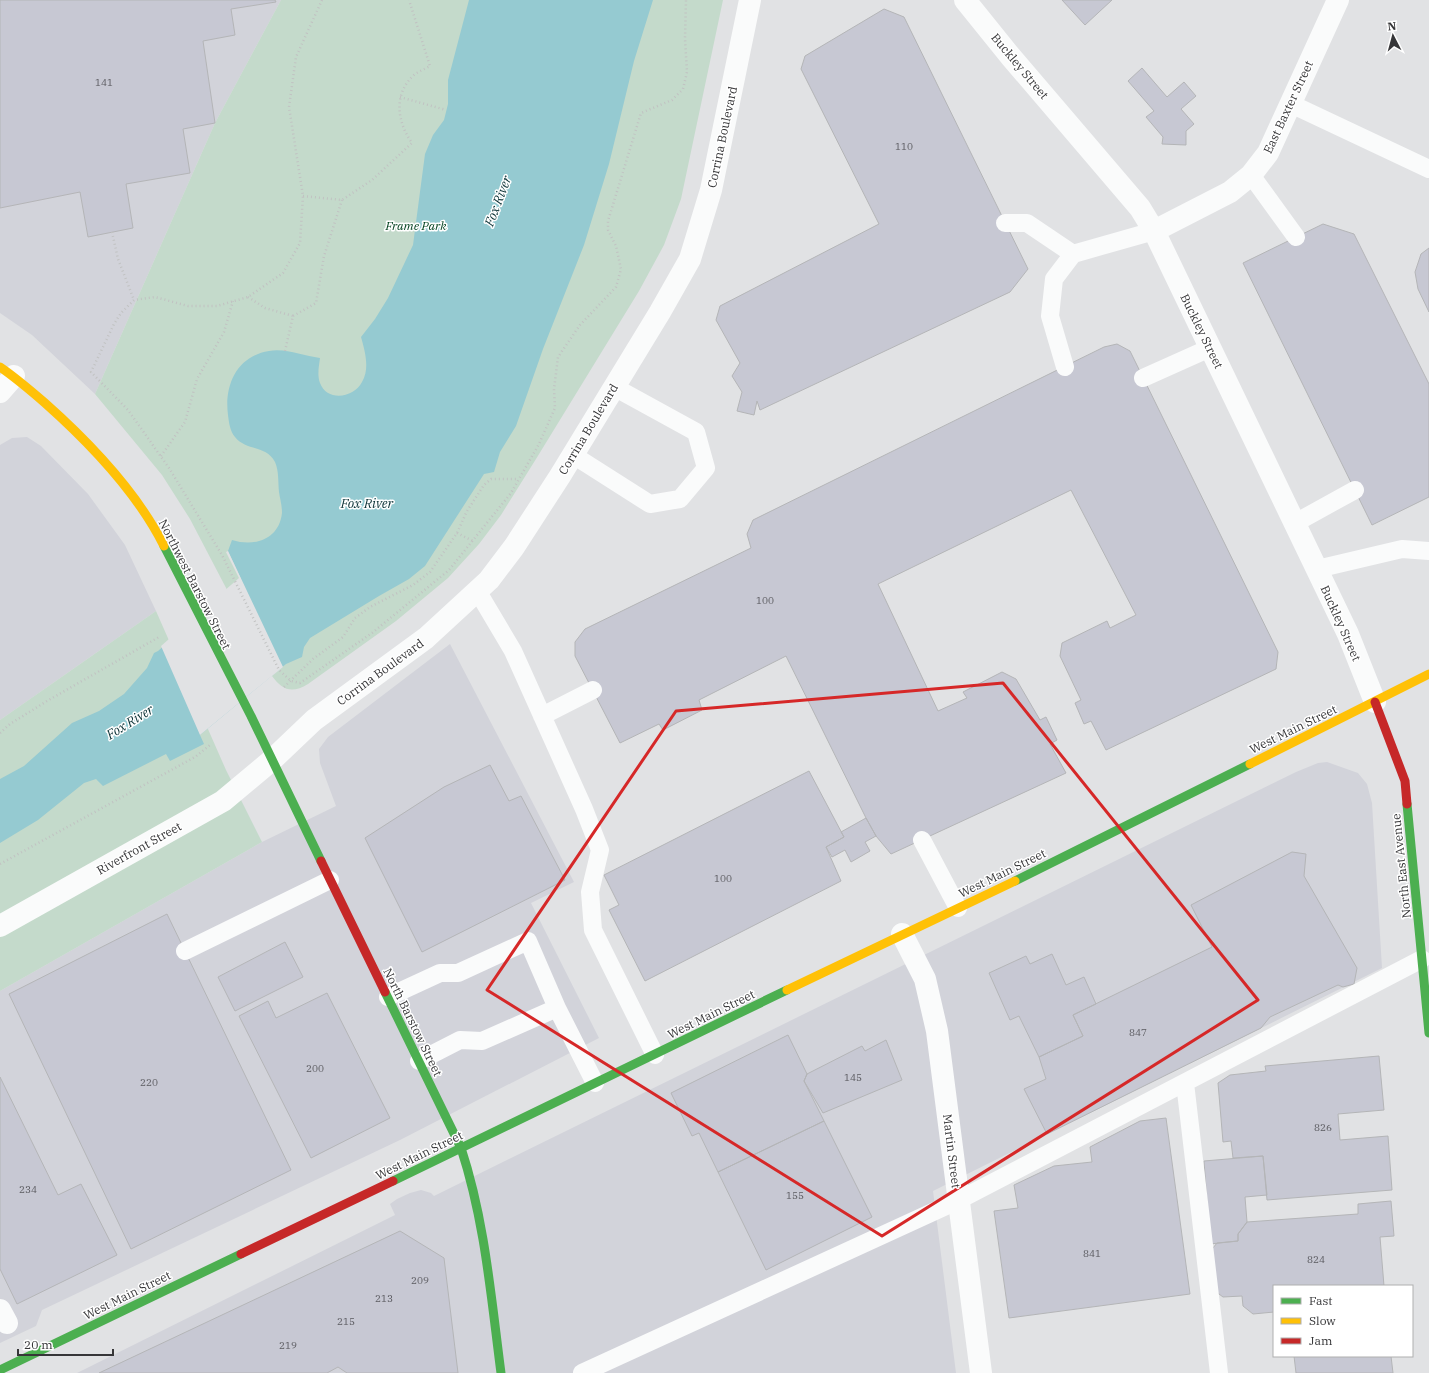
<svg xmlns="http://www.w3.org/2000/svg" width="1429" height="1373" font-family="'IBM Plex Serif',serif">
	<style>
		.built { fill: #d2d3da }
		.green { fill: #c4dacb }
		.water { fill: #95cad1 }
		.pier { fill: #e1e2e4 }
		.building { fill: #c7c8d3; stroke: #b4b5b7 }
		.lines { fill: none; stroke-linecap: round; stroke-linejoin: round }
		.path { stroke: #c1c2c2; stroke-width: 2.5; stroke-dasharray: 1 3; stroke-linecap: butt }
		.lane { stroke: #fafbfb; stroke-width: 18 }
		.street { stroke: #fafbfb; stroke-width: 22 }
		.fast { stroke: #4caf50; stroke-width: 9 }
		.slow { stroke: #ffc107; stroke-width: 9 }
		.jam { stroke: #c62828; stroke-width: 9 }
		.marked { fill: none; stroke: #d62828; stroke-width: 3; stroke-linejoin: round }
		.labels { text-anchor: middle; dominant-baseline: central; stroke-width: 3; stroke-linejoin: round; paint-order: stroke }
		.number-label { font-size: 10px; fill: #5a5a5f }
		.street-label { font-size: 12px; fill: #363638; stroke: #fff }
		.park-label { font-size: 12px; font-style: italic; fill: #034320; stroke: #fff }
		.water-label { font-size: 13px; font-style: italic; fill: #093034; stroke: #fff }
	</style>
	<rect width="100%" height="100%" fill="#e1e2e4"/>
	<path class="built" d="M0,0h281l-66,123 -120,271 -63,-59 -32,-22z
		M27,437l14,9 47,48 37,51 31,66 -156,109v-275l12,-7z
		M450,644l124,238 -43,21 68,135 -199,102 -358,170 -6,16 -36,17v-352l262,-149 74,-36 -16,-43 -1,-14 9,-12z
		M1327,762l31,11 9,11 5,19 10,165 -449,223 23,182h-879l318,-158 -5,-11 7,-5 13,-6 11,-3 10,3 3,3 862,-424 22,-9z"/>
	<path class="green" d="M281,0h442l-42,199 -17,46 -25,46 -103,168 -35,56 -22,29 -31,34 -52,43 -88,63c-16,10 -26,6 -36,-8l-82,-157 -28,-44 -67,-81 120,-271z
		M156,611l70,159 36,72 -262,149v-271z"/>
	<path class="water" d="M469,0h184l-19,61 -25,103 -25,81 -41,104 -27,77 -16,26 -6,20 -10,2 -59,92 -16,13 -30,17 -69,42 -6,9 -2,10 -16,7 -86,71 4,9 -34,17 -4,-7 -63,32 -7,-7 -12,4 -46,37 -38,23v-64l24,-13 48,-43 27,-12 25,-17 23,-26 7,-15 4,-2 83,-72 -13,-28 4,-11c22,7 47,0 50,-27 0,-8 -2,-14 -3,-21 -1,-10 0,-21 -4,-30 -9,-17 -29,-11 -40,-25 -5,-6 -6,-14 -7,-22 -4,-30 9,-59 41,-64 17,-3 34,5 51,7 -1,8 -3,17 0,25 7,19 34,15 42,-1 8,-13 3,-31 -1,-45l14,-18 13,-21 25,-53 12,-91 8,-19 11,-15 4,-16v-24z"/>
	<path class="pier" d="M228,551l55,116 -83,68 -39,-89 78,-68 -13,-26z"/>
	<path class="building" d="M0,0h275l1,2 -45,7 4,26 -32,6 12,82 -32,6 7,44 -64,11 7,44 -45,9 -8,-45 -80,16z
		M1062,0h50l-27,25z
		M884,9l20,8 124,252 -18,23 -250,118 -3,-9 -3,14 -17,-4 5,-19 -10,-16 8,-13 -24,-43 4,-14 159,-82 -78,-155 4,-13z
		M1142,68l25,29 17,-15 12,14 -15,13 13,15 -8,7v14l-24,-1 1,-7 -17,-20 8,-6 -26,-30z
		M1323,224l31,10 75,150v113l-57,28 -129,-262z
		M1429,248v64l-11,-23 -3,-17 6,-18z
		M1117,344l13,7 148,301 -2,17 -170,81 -15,-29 -7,3 -9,-21 6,-3 -21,-44 2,-13 45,-22 3,7 26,-13 -65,-125 -193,94 60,127 29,-13 -4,-6 39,-20 14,7 24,41 6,-3 11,23 -7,4 16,29 -175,81 -15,-18 -10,-18 -80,-162 -87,44 3,10 -39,20 -4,-6 -39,19 -45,-87v-14l10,-13 166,-81 -4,-14 6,-14 351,-173z
		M490,765l19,36 12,-5 44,84 -143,72 -57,-114 79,-51z
		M809,771l35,66 -18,10 15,34 -196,100 -36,-71 10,-5 -15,-30z
		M866,818l10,18 -11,6 5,9 -19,11 -6,-12 -13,7 -6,-10 18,-10 -3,-5z
		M1292,852l14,2 -2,22 53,92 -3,16 -11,3 -5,-2 -68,32 -9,11 -214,106 -23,-45 22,-10 -7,-22 44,-21 -10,-21 139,-68 -21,-42z
		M167,914l124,256 -160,79 -122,-255z
		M285,942l18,35 -68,34 -17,-34z
		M1052,954l14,31 18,-8 12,27 -23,11 10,21 -44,21 -20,-41 -9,4 -21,-47 37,-17 4,8z
		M327,993l63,125 -79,40 -72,-142 29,-15 8,17z
		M788,1035l19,39 -3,7 20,40 -106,51 -19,-39 -7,3 -21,-43z
		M886,1040l16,40 -79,33 -19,-32 3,-7 55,-28 3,5z
		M1379,1056l5,54 -46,4 2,26 48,-4 4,54 -125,10 -4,-44 -30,2 -2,-17 -8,1 -5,-59 12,-8 36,-4 -1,-5z
		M0,1077l58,118 23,-11 36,71 -100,49 -17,-35z
		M1166,1118l24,176 -181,24 -15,-107 24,-3 -4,-23 40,-19 38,-4 -2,-15 50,-26z
		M824,1121l48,96 -106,53 -48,-98z
		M1263,1156l4,39 -22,2 2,25 -9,12v7l-28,3 -6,-83z
		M1391,1201l3,35 -14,1 4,49h-110v26l-21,2 -10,-8 -1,-10 -19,1 -12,-9 -3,-34 9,-11 21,-2v-7l9,-12 111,-8v-10z
		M400,1231l44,27 14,115h-111l-9,-6 -11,6h-228z
		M1294,1356h97l2,17h-97z"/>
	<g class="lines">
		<path class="path" d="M322,0l-26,57 -7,50 14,89 -3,47 -17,30 -35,24 -31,9h-29l-33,-9 -21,3 -13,13 -7,11 -23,48 37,38 41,58 53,87 57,115 12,11 9,2 72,-50 77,-63 62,-77 28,-49 16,-36 -1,-19 4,-32 22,-32 36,-38 5,-18 -5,-23 -8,-16v-9l33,-108 31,-13 11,-11 4,-17 -2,-33 1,-39
			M400,97l46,13
			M303,196l39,4 30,-20 40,-37c-15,-21 -19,-49 2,-68 5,-4 11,-6 16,-9l-21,-66
			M112,232l6,27 16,41
			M248,297l17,11 28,8
			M285,351l8,-35 23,-13 8,-47 18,-56
			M161,456l24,-34 12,-43 27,-47 9,-31
			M457,533l16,8
			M284,687l29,-28 30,-22 12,-19 15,-11 43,-22 17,-13 27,-39 10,-22 17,-26 7,-6h27
			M0,733l10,-9 37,-23 112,-64
			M0,864l195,-107 15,-12"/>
		<path class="lane" d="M1291,104l138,65
			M1251,175l45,62
			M1005,223h22l46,31 81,-23
			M1065,367l-15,-51 4,-37 19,-25
			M1143,378l67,-30
			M573,455l77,49 30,-5 26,-31 -10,-36 -82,-45
			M1295,523l60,-33
			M1317,569l85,-20 27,2
			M478,592l35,59 71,158 16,41 -10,42 3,38 62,125
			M542,716l51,-26
			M922,840l36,68
			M185,951l145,-71
			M388,997l52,-24h18l70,-32 29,67 -75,33 -22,-1 -41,21
			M557,1008l38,75
			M1185,1083l34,290
			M582,1373l377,-173 463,-241"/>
		<path class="street" d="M965,0l46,57 129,151 14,23 194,403 27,68
			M1154,231l76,-39 21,-17 17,-22 70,-153
			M0,392l14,-16
			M0,926l223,-125 49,-41 42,-40 112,-82 63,-58 25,-33 46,-71 100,-164 30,-53 21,-69 39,-190
			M902,934l23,45 12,52 44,342
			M0,1310l7,13"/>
		<path class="fast" d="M164,546l87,170 70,145
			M1407,804l22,229
			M1015,881l235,-117
			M385,992l76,156c24,73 30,149 40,225
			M393,1181l394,-191
			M0,1370l241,-116"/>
		<path class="slow" d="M0,367c16,11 30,23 45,36 45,40 92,89 119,143
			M1250,764l179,-90
			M787,990l228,-109"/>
		<path class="jam" d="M1375,702l30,79 2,23
			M321,861l64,131
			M241,1254l152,-73"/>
	</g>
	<path class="marked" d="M1003,683l255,317 -376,236 -395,-246 189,-279z"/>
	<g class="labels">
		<g class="number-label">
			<text x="104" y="82">141</text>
			<text x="904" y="146">110</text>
			<text x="765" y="600">100</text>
			<text x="723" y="878">100</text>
			<text x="1138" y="1032">847</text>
			<text x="315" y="1068">200</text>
			<text x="853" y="1077">145</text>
			<text x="149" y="1082">220</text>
			<text x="1323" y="1127">826</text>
			<text x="28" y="1189">234</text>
			<text x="795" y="1195">155</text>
			<text x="1092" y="1253">841</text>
			<text x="1316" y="1259">824</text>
			<text x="420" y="1280">209</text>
			<text x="384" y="1298">213</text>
			<text x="346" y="1321">215</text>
			<text x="288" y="1345">219</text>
		</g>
		<g class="street-label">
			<text transform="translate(1020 66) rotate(50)">Buckley Street</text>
			<text transform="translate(1288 107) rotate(-65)">East Baxter Street</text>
			<text transform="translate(722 137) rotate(-78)">Corrina Boulevard</text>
			<text transform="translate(1202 331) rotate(64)">Buckley Street</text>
			<text transform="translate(588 429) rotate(-59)">Corrina Boulevard</text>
			<text transform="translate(195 584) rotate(63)">Northwest Barstow Street</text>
			<text transform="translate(1341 623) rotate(66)">Buckley Street</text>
			<text transform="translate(380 672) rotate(-36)">Corrina Boulevard</text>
			<text transform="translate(1293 729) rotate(-26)">West Main Street</text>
			<text transform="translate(139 848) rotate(-29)">Riverfront Street</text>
			<text transform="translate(1401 866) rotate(-96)">North East Avenue</text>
			<text transform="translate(1002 873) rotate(-26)">West Main Street</text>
			<text transform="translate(711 1014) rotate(-26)">West Main Street</text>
			<text transform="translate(413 1022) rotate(64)">North Barstow Street</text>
			<text transform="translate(952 1151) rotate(83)">Martin Street</text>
			<text transform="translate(419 1155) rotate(-26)">West Main Street</text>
			<text transform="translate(127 1295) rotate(-26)">West Main Street</text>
		</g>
		<g class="park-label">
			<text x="416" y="225">Frame Park</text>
		</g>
		<g class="water-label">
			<text transform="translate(498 201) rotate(-69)">Fox River</text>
			<text x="367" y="503">Fox River</text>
			<text transform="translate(130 722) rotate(-32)">Fox River</text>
		</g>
	</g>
	<rect x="1273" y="1285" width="140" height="72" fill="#ffffff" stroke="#afafaf"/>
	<rect x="1281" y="1298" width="20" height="6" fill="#4caf50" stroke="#afafaf"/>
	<text x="1309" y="1305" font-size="12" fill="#363638">Fast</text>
	<rect x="1281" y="1318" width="20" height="6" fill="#ffc107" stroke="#afafaf"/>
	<text x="1309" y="1325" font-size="12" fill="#363638">Slow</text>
	<rect x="1281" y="1338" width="20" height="6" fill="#c62828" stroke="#afafaf"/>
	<text x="1309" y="1345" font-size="12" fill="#363638">Jam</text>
	<g transform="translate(1393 36) rotate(354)" stroke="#ffffff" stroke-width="3" paint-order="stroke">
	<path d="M0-3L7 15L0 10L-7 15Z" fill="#363638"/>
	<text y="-6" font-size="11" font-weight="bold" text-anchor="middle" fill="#363638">N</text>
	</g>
	<path d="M18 1349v6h95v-6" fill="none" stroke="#363638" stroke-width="2"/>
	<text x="24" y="1349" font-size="12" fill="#363638" stroke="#ffffff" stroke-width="3" paint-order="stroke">20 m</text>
</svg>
